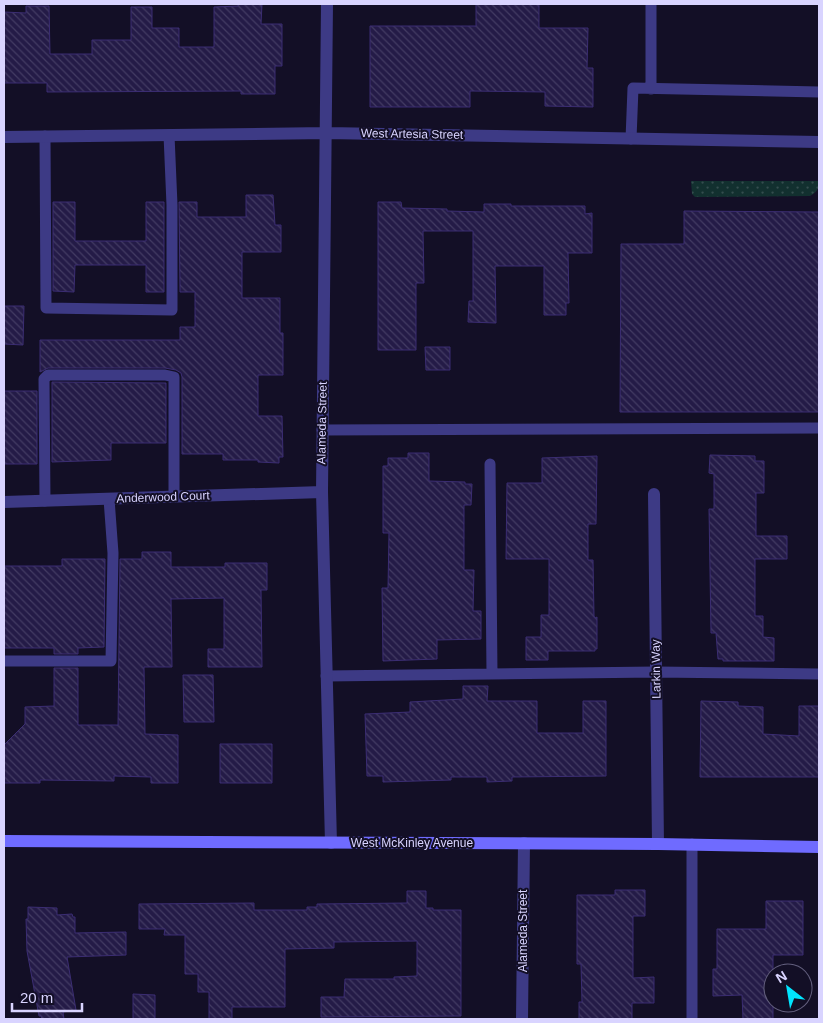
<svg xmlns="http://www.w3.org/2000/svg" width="823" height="1023" font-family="Arial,sans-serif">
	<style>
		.grass { fill: url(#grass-dots) }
		.building { fill: url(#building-back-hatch); stroke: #3b2d73 }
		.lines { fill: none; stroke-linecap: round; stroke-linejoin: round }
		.lane { stroke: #3d3a85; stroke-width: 11 }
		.street { stroke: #3d3a85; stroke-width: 12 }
		.secondary { stroke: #6f6bff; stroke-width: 12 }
		.labels { text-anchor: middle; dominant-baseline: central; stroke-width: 4; stroke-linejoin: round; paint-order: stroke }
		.street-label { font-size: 12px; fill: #d9d4ff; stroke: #130f26 }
	</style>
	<defs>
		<pattern id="grass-dots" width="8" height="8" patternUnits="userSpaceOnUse" patternTransform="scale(1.25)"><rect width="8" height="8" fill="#12302f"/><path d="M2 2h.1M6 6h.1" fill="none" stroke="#344d4e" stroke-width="1.8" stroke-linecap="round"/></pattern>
		<pattern id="building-back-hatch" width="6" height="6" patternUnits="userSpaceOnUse" patternTransform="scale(1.25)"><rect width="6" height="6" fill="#241b47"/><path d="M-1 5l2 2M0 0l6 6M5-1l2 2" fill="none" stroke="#433b63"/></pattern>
	</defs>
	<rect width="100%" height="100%" fill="#130f26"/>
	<path class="grass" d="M691,181h128c0,8 -2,11 -9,15l-115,1 -3,-3z"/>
	<path class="building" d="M238,4h24l-1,20h21v42h-7v28h-34v-3l-194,1v-9h-43v-71l22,1v-7h23l1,48h42v-14h39v-33h21v21h27v19h35v-40l24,-1z
		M476,4h63v24h49l-1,40h6v39l-48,-1v-14l-75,-1v16h-100v-81h106z
		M246,195h27l2,30h6v27h-39v46h38v35h3v42h-25v41h24l1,41h-4v6l-21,-1v-2h-35v-6h-41v-77l-1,-4 -5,-3 -11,-2h-117l-8,4v-32h140v-13h15v-35h-15l-1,-90h18v15h49z
		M53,202h22v39h71v-39h18v90h-18v-27h-71l-1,27 -21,-1z
		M378,202h23l1,6 45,1v2l37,1v-8h27v2h74v8l7,-1v40h-24l1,50h-3v12h-22v-49h-49l1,57 -28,-1 1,-21h4v-70h-50l1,52h-8v67h-38z
		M684,211l135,1v200h-199l1,-168h63z
		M4,306h20l-1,39 -19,-1z
		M425,347h25v23h-24z
		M52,382l114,1v60h-55v17l-59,2z
		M4,391h33v73h-33z
		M408,453h21v28l36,1v2h7l-1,21h-7v65h10l-1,41h8v28l-44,1v19l-54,2 -1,-73h6l1,-55h-6v-67h5v-8h20z
		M710,455l45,1v5h9v32h-8v43h31v23h-32v57h8v21l11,1v23h-51v-2h-5l-2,-26h-5l-2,-124h5v-35l-5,-1z
		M597,456l-1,68h-8v36h5l1,56 1,2 2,-1v32h-2v2h-47v9h-22v-23h15v-22h8v-56h-43l1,-76h35v-25z
		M142,552h29v15h54v-4h42v27h-6l1,77h-54v-18h16v-51l-53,1 1,68h-28l1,67 33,1v48h-27v-6l-37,-1v5l-74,-1v3h-36v-38l21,-21v-17l29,-1v-38h24v57h40l2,-166h22z
		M62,559h43l-1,88 -26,1v6h-24v-6h-50v-82h58z
		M183,675h30l1,47h-30z
		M463,686h25l-1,15h50v32h46v-32h23v75l-94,1v4l-25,1v-5h-36v3l-68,2v-6h-16l-2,-62 45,-2v-10l53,-3z
		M701,701l37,1v4l25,1v27l36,2v-30h20v71h-119z
		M220,744h52v39h-52z
		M615,890h30v26h-12v62l21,-1v26h-22v16h-53v-17h3l-1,-38h-4v-69h38z
		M407,891h19v17h7v2h28v106l-140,1v-20h23l1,-18h49v-2l23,-1v-35l-83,1v6l-49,1v58h-53v12h-23v-27h-11v-18h-13v-39h-21l1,-6h-26v-25l115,-1v7h53v-3h10v-3l90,-1z
		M766,901h37v54h-30v64h-30l-1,-24 -29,1v-27h4v-40h49z
		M28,907l29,1v7l15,-1 1,3h2v16l51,-1v23l-59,2 9,53 -13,2 1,7h-22l-1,-3h-2l-12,-65 -1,-32h2z
		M133,994l22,1v24h-22z"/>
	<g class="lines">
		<path class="lane" d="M651,4v85
			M45,136l1,172 126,2v-105l-3,-70
			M631,139l2,-51 186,4
			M322,430l497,-2
			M490,464l2,210
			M45,501l-1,-122 4,-4h117l9,2v120
			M4,661h107l2,-108 -4,-54
			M326,676l330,-4 163,2
			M692,1019v-175"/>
		<path class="street" d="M327,4l-5,488 9,351
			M4,137l323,-4 492,9
			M654,494l4,350
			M4,502l318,-10
			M522,1019l2,-176"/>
		<path class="secondary" d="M4,841l654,3 161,3"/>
	</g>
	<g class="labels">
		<g class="street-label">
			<text transform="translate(412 134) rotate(1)">West Artesia Street</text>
			<text transform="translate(322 423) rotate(-89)">Alameda Street</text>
			<text transform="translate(163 497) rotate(-2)">Anderwood Court</text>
			<text transform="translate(656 669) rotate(-91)">Larkin Way</text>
			<text x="412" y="843">West McKinley Avenue</text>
			<text transform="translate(523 931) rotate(-90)">Alameda Street</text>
		</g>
	</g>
	<rect width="823" height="1023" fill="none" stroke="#d9d4ff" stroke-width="10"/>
	<g transform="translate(788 988) rotate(329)"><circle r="24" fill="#130f26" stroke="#625e7d"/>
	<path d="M0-4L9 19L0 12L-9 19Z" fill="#00e5ff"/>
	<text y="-8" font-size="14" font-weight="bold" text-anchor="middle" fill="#d9d4ff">N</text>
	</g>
	<path d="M12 1003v8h70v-8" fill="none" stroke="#d9d4ff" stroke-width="2.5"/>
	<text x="20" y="1003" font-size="15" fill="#d9d4ff" stroke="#130f26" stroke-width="4" paint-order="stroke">20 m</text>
</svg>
